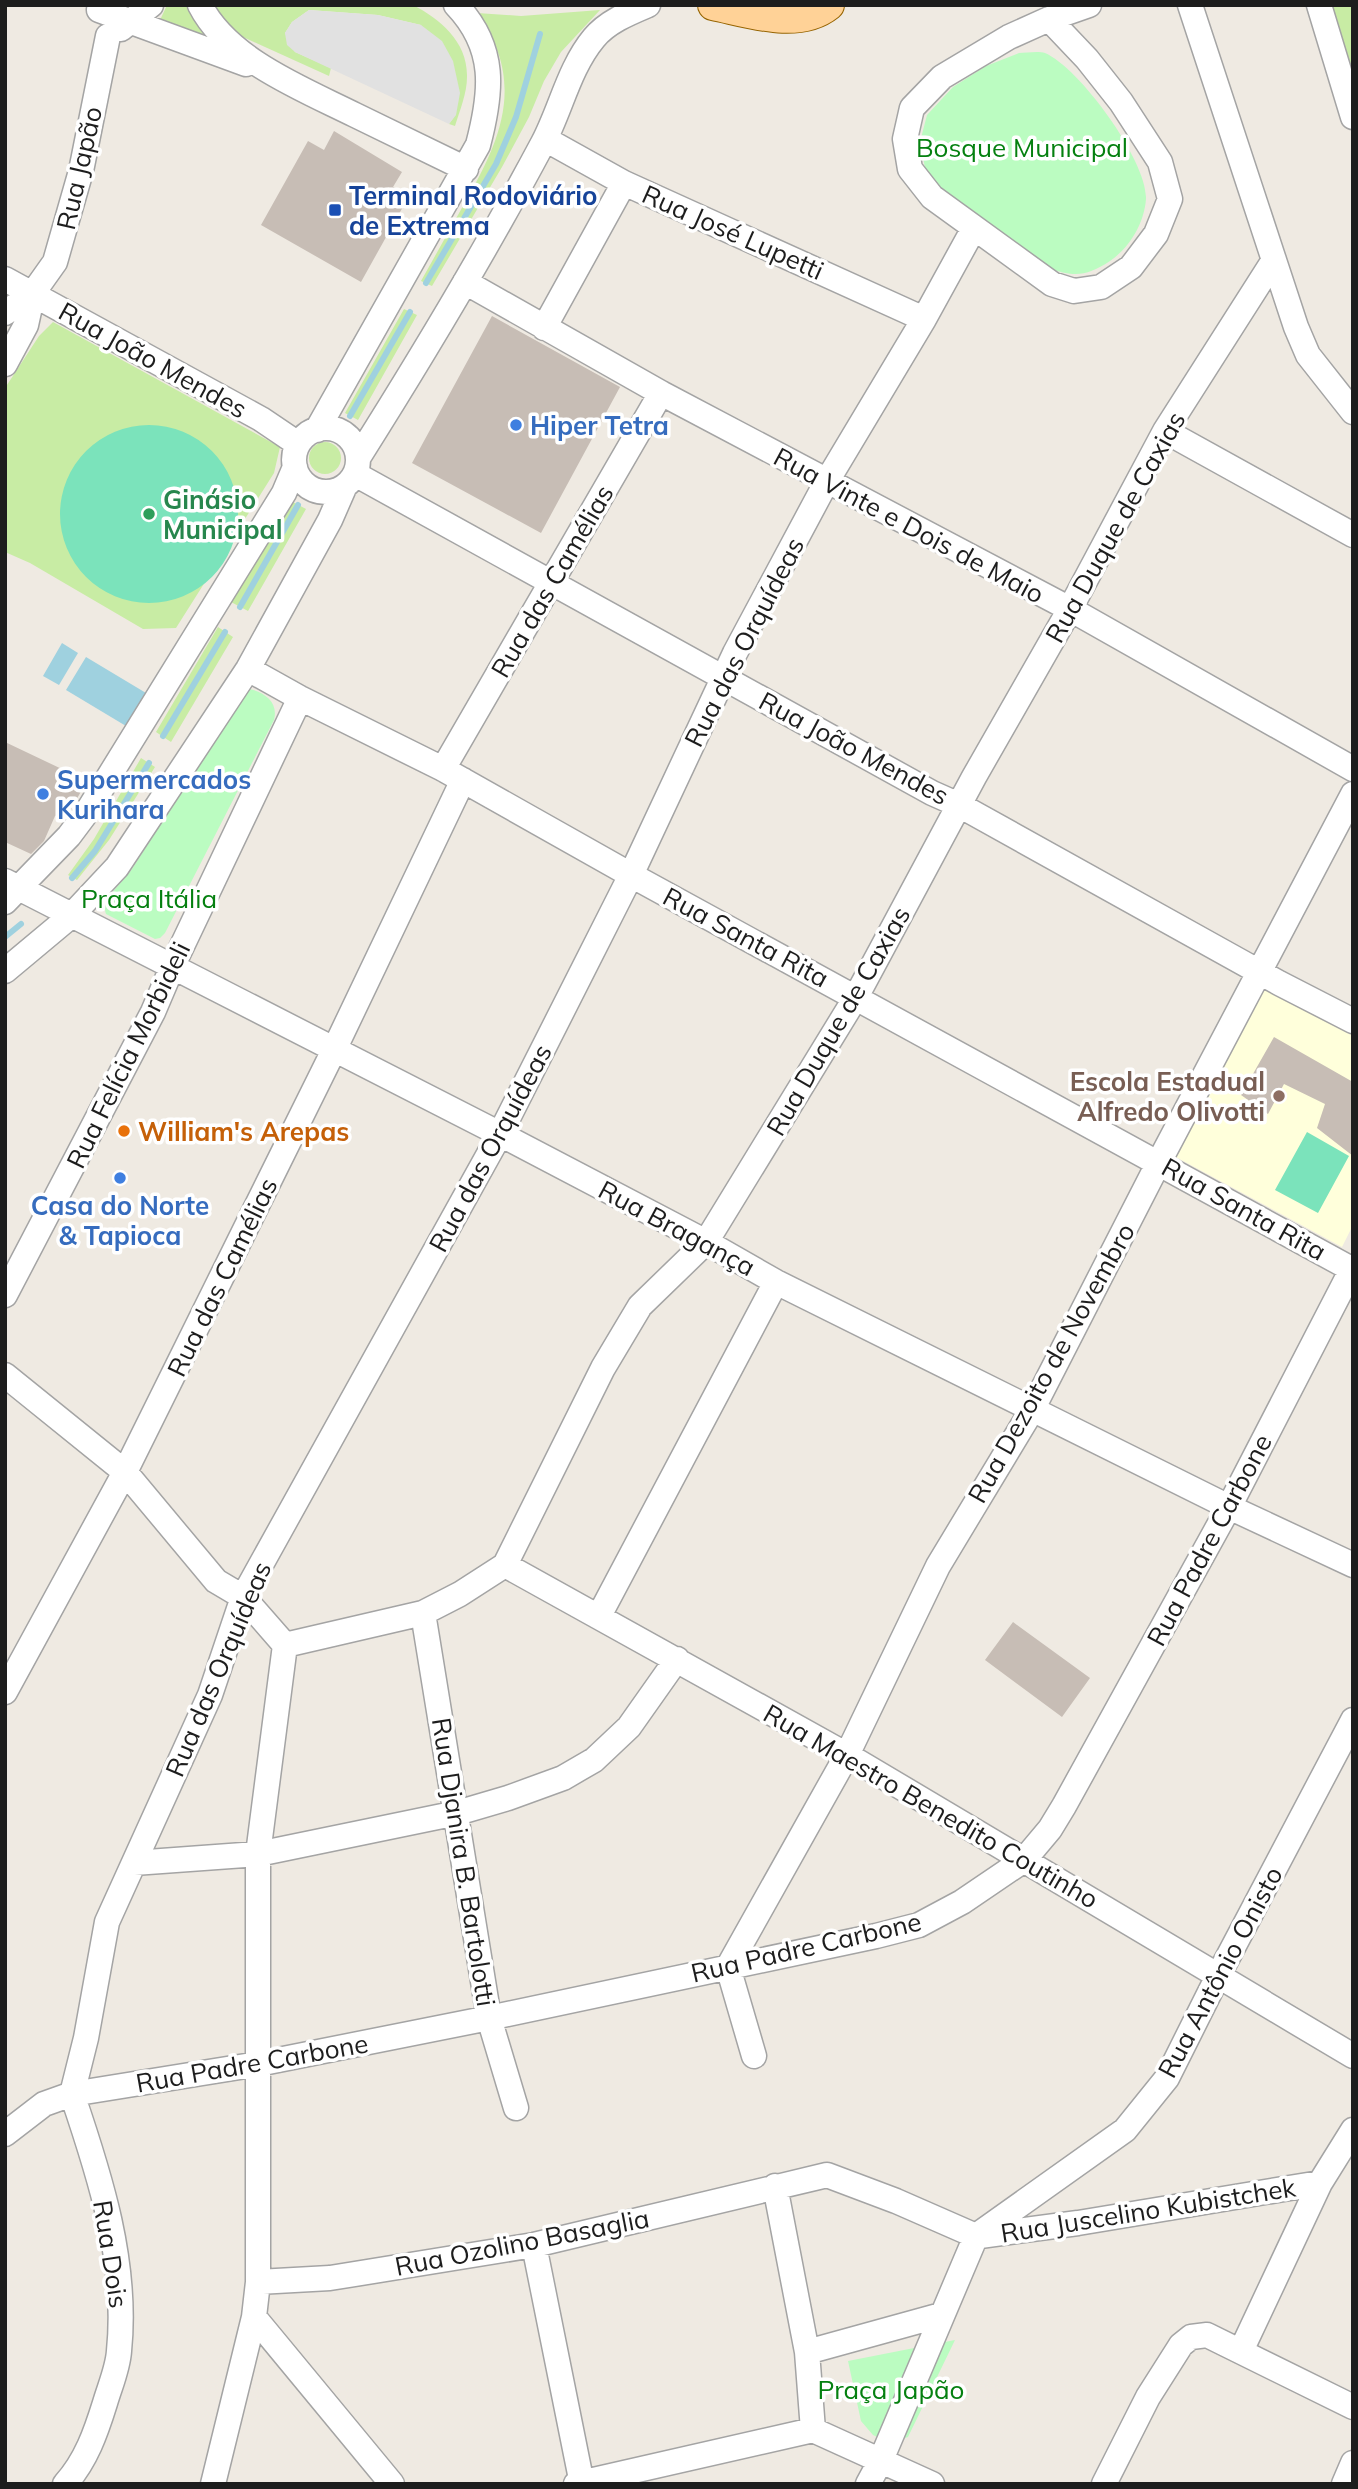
<svg xmlns="http://www.w3.org/2000/svg" width="1358" height="2489" font-family="Mulish,sans-serif">
	<style>
		.education { fill: #ffffdb }
		.grass { fill: #c8eca4 }
		.park { fill: #bbfcc1 }
		.pitch { fill: #7be3bb }
		.parking { fill: #e1e1e1 }
		.water { fill: #9fd1df }
		.lines { fill: none; stroke-linecap: round; stroke-linejoin: round }
		.stream { stroke: #9fd1df; stroke-width: 6 }
		.building { fill: #c7bdb5 }
		.minor-casing { stroke: #a4a4a4; stroke-width: 27 }
		.major-casing { stroke: #966400; stroke-width: 32 }
		.minor { stroke: #fff; stroke-width: 24 }
		.major { stroke: #ffd297; stroke-width: 30 }
		.transit-dot { fill: #1a4fb4; stroke: #fff; stroke-width: 2.5 }
		.shop-dot { fill: #3f7fe0; stroke: #fff; stroke-width: 2.5 }
		.leisure-dot { fill: #2e9e5b; stroke: #fff; stroke-width: 2.5 }
		.education-dot { fill: #8d6e63; stroke: #fff; stroke-width: 2.5 }
		.food-dot { fill: #e8710a; stroke: #fff; stroke-width: 2.5 }
		.labels { text-anchor: middle; dominant-baseline: central; stroke-width: 7; stroke-linejoin: round; paint-order: stroke }
		.park-label { font-size: 26px; fill: #058010; stroke: #fff }
		.street-label { font-size: 26px; fill: #1d1d1d; stroke: #fff }
		.transit-label { font-size: 26px; font-weight: bold; fill: #164399; stroke: #fff; text-anchor: start }
		.shop-label { font-size: 26px; font-weight: bold; fill: #366cbe; stroke: #fff; text-anchor: start }
		.leisure-label { font-size: 26px; font-weight: bold; fill: #27864d; stroke: #fff; text-anchor: start }
		.education-label { font-size: 26px; font-weight: bold; fill: #785e54; stroke: #fff; text-anchor: end }
		.food-label { font-size: 26px; font-weight: bold; fill: #c56008; stroke: #fff; text-anchor: start }
	</style>
	<rect width="100%" height="100%" fill="#efeae2"/>
	<path class="education" d="M1263,986l90,50v189l-11,22 -168,-91z"/>
	<path class="grass" d="M167,5h19c8,19 18,30 34,44l-58,-25 -1,-6z
		M210,5h203c27,14 55,37 54,72 0,16 -7,33 -12,49l-6,-2 7,-10 -35,-89 -43,-10 -69,-5 -17,12 -7,11 10,19 36,16 -2,8 -86,-39 -17,-10z
		M1323,5h30v96z
		M600,10l-39,42 -17,29 -15,36 -27,50 -70,119 -11,-5c14,-25 28,-50 42,-75 38,-66 64,-124 14,-193l44,3z
		M404,309l13,6 -59,105 -13,-7z
		M53,322l227,125 -6,26 -98,155 -33,1 -113,-66 -25,-11v-164l34,-52z
		M309 458a16 16 0 1 1 32 0a16 16 0 1 1-32 0Z
		M291,501l15,8 -58,102 -17,-9z
		M218,627l15,10 -62,105 -15,-10z
		M141,758l14,9 -46,73 -32,40 -9,-5 26,-36z"/>
	<path class="park" d="M1019,53c7,0 19,-2 26,0 35,15 103,109 101,146 -2,25 -16,48 -36,62 -23,15 -34,16 -60,8l-106,-76 -19,-25 -5,-26 7,-27 26,-28 33,-21z
		M245,688c18,3 34,13 29,32l-109,213 -5,5 -5,1 -49,-25c-6,-14 18,-33 26,-45 37,-56 69,-116 103,-174z
		M955,2340l-47,97 -18,6 -17,-8 -12,-14 -13,-60z"/>
	<path class="pitch" d="M60 514a89 89 0 1 1 178 0a89 89 0 1 1-178 0Z
		M1307,1132l42,24 -31,57 -43,-23z"/>
	<path class="parking" d="M309,10l69,5 43,10 21,16 11,20 7,32 -4,22 -7,9 -154,-72 -8,-7 -2,-12 7,-11z"/>
	<path class="water" d="M62,643l16,10 -19,32 -16,-9z
		M86,657l65,39 -20,33 -65,-39z"/>
	<g class="lines">
		<path class="stream" d="M426,283l70,-119 20,-47 24,-83
			M350,416l60,-104
			M240,607l58,-102
			M163,736l62,-104
			M72,878l23,-27 54,-88
			M5,937l16,-13"/>
	</g>
	<path class="building" d="M334,131l68,41 -9,15 16,9 -48,86 -100,-57 47,-84 16,9z
		M492,316l128,71 -79,146 -129,-70z
		M5,742l82,39 -16,28 -16,7 -11,25 -13,13 -26,-12z
		M1274,1037l79,45v74l-36,-28 8,-24 -41,-20 -16,30 -27,-19z
		M1013,1622l77,56 -28,39 -77,-57z"/>
	<g class="lines">
		<defs>
			<path id="minor" d="M200,5c28,55 103,84 155,110 37,18 74,36 111,54
				M1190,5l106,322 12,28 45,57
				M1319,5l34,112
				M99,10l147,54
				M1049,19l38,40 34,43 39,60 10,37 -14,35 -25,33 -30,20 -27,4 -22,-7 -120,-87 -22,-28 -5,-30 7,-31 30,-31 67,-40 40,-18 40,-14
				M121,29l30,-24
				M545,139l79,44 300,136
				M5,279l256,140 37,25
				M465,282l196,111 409,216 283,160
				M5,313l28,-20 22,-31 26,-91 27,-135
				M544,328l80,-145
				M5,364l21,-39 7,-32
				M294 460a32 32 0 1 1 64 0a32 32 0 1 1-64 0Z
				M317,430l161,-285c14,-53 19,-97 -22,-140
				M1165,431l188,104
				M358,458c65,-103 128,-208 185,-315 18,-34 26,-75 51,-105 13,-16 35,-25 54,-33
				M355,474l577,319 27,12 320,178 74,38
				M248,669l52,29 143,71 188,106 722,395
				M443,769l218,-376
				M5,881l495,253 206,108 70,40 453,225 124,58
				M5,902l64,-66 18,-24 197,-319 11,-26
				M5,971l67,-56 45,-48 131,-198 82,-149 14,-32
				M5,1295l148,-283 20,-47 127,-267
				M5,1375l120,97 91,109 27,16 42,48
				M505,1565l342,190 506,301
				M423,1613l66,405 27,90
				M599,1616l177,-334
				M285,1645l138,-32 37,-19 45,-29 98,-197 37,-62 66,-64 150,-245 118,-220 96,-168 95,-178 109,-171
				M5,1692l120,-220 209,-422 129,-270
				M134,1863l124,-9 199,-41 51,-15 55,-20 31,-18 35,-33 48,-68
				M754,2056l-26,-89 119,-212 91,-189 94,-156 127,-248 194,-368
				M72,2094l14,-56 21,-116 103,-227 33,-98 257,-463 131,-259 104,-222 92,-172 97,-162 50,-91
				M5,2134l39,-30 28,-10 186,-30 231,-46 387,-82 43,-11 43,-23 62,-42 26,-31 14,-23 165,-299 124,-240
				M775,2186l32,166 6,78
				M976,2236l149,-106 42,-52 51,-102 135,-256
				M980,2236l98,-13 242,-40
				M534,2245l48,239
				M258,2282l72,-4 204,-33 293,-70 69,26 80,35
				M254,2317l138,167
				M1241,2351l79,-168 33,-53
				M807,2352l134,-37
				M65,2484c21,-23 31,-52 40,-81 5,-17 13,-35 14,-52 9,-88 -19,-175 -47,-257
				M213,2484l41,-167 4,-35v-428l27,-209
				M576,2484l237,-54 119,54
				M868,2484l13,-24 95,-224
				M1104,2484l44,-87 33,-52 10,-8 16,-2 146,72
				M1344,2484l9,-21"/>
			<path id="major" d="M713,5c35,7 85,25 116,0"/>
		</defs>
		<use href="#minor" class="minor-casing"/>
		<use href="#major" class="major-casing"/>
		<use href="#minor" class="minor"/>
		<use href="#major" class="major"/>
	</g>
	<rect class="transit-dot" x="328" y="203" width="14" height="14" rx="3.5"/>
	<g class="shop-dot">
		<circle cx="516" cy="425" r="7"/>
		<circle cx="43" cy="794" r="7"/>
		<circle cx="120" cy="1178" r="7"/>
	</g>
	<circle class="leisure-dot" cx="149" cy="514" r="7"/>
	<circle class="education-dot" cx="1279" cy="1096" r="7"/>
	<circle class="food-dot" cx="124" cy="1131" r="7"/>
	<g class="labels">
		<g class="park-label">
			<text x="1022" y="147">Bosque Municipal</text>
			<text x="149" y="898">Praça Itália</text>
			<text x="891" y="2389">Praça Japão</text>
		</g>
		<g class="street-label">
			<text transform="translate(79 168) rotate(-77)">Rua Japão</text>
			<text transform="translate(733 232) rotate(24)">Rua José Lupetti</text>
			<text transform="translate(153 360) rotate(29)">Rua João Mendes</text>
			<text transform="translate(909 525) rotate(28)">Rua Vinte e Dois de Maio</text>
			<text transform="translate(1115 527) rotate(-61)">Rua Duque de Caxias</text>
			<text transform="translate(552 581) rotate(-60)">Rua das Camélias</text>
			<text transform="translate(744 642) rotate(-63)">Rua das Orquídeas</text>
			<text transform="translate(854 748) rotate(28)">Rua João Mendes</text>
			<text transform="translate(746 937) rotate(28)">Rua Santa Rita</text>
			<text transform="translate(838 1021) rotate(-60)">Rua Duque de Caxias</text>
			<text transform="translate(128 1055) rotate(-64)">Rua Felícia Morbideli</text>
			<text transform="translate(490 1148) rotate(-62)">Rua das Orquídeas</text>
			<text transform="translate(1244 1209) rotate(29)">Rua Santa Rita</text>
			<text transform="translate(677 1228) rotate(28)">Rua Bragança</text>
			<text transform="translate(222 1277) rotate(-64)">Rua das Camélias</text>
			<text transform="translate(1051 1363) rotate(-61)">Rua Dezoito de Novembro</text>
			<text transform="translate(1209 1540) rotate(-62)">Rua Padre Carbone</text>
			<text transform="translate(218 1669) rotate(-67)">Rua das Orquídeas</text>
			<text transform="translate(931 1806) rotate(30)">Rua Maestro Benedito Coutinho</text>
			<text transform="translate(464 1862) rotate(81)">Rua Djanira B. Bartolotti</text>
			<text transform="translate(806 1947) rotate(-13)">Rua Padre Carbone</text>
			<text transform="translate(1220 1972) rotate(-62)">Rua Antônio Onisto</text>
			<text transform="translate(252 2063) rotate(-10)">Rua Padre Carbone</text>
			<text transform="translate(1148 2210) rotate(-9)">Rua Juscelino Kubistchek</text>
			<text transform="translate(522 2242) rotate(-11)">Rua Ozolino Basaglia</text>
			<text transform="translate(111 2254) rotate(81)">Rua Dois</text>
		</g>
		<g class="transit-label">
			<text x="349" y="195">Terminal Rodoviário<tspan x="349" dy="30">de Extrema</tspan></text>
		</g>
		<g class="shop-label">
			<text x="530" y="425">Hiper Tetra</text>
			<text x="57" y="779">Supermercados<tspan x="57" dy="30">Kurihara</tspan></text>
			<text x="120" y="1205" text-anchor="middle">Casa do Norte<tspan x="120" dy="30">&amp; Tapioca</tspan></text>
		</g>
		<g class="leisure-label">
			<text x="163" y="499">Ginásio<tspan x="163" dy="30">Municipal</tspan></text>
		</g>
		<g class="education-label">
			<text x="1265" y="1081">Escola Estadual<tspan x="1265" dy="30">Alfredo Olivotti</tspan></text>
		</g>
		<g class="food-label">
			<text x="138" y="1131">William's Arepas</text>
		</g>
	</g>
	<rect width="1358" height="2489" fill="none" stroke="#1d1d1d" stroke-width="14"/>
</svg>
